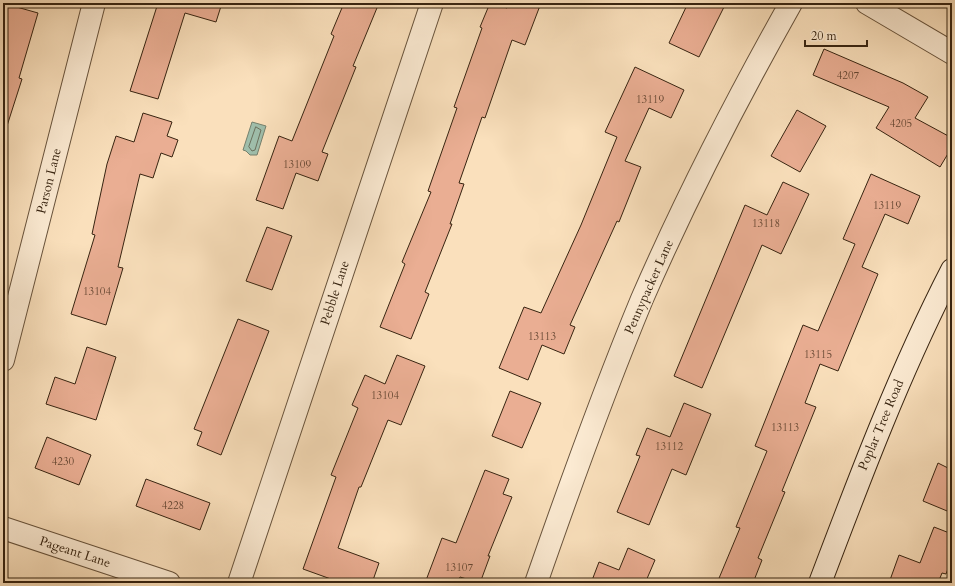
<svg xmlns="http://www.w3.org/2000/svg" width="955" height="586" font-family="Cardo,serif">
	<style>
		.water { fill: #9fbeab; stroke: #75806d }
		.lines { fill: none; stroke-linecap: round; stroke-linejoin: round }
		.shore { stroke: #6b715e; stroke-width: 1 }
		.building { fill: #eaae93; stroke: #372411 }
		.street-casing { stroke: #68533c; stroke-width: 24 }
		.secondary-casing { stroke: #372411; stroke-width: 24 }
		.street { stroke: #fcebd3; stroke-width: 22 }
		.secondary { stroke: #fcebd3; stroke-width: 22 }
		.labels { text-anchor: middle; dominant-baseline: central; stroke-width: 3; stroke-linejoin: round; paint-order: stroke }
		.number-label { font-size: 11px; fill: #644632 }
		.street-label { font-size: 13px; fill: #372411; stroke: #fcebd3 }
	</style>
	<rect width="100%" height="100%" fill="#fae0bc"/>
	<filter id="stains"><feTurbulence type="fractalNoise" baseFrequency=".005" numOctaves="4"/><feColorMatrix values="0 0 0 0 .2 0 0 0 0 .09 0 0 0 0 .02 0 0 0 .5 -.17"/></filter>
	<radialGradient id="worn" r=".72"><stop offset=".6" stop-color="#630" stop-opacity="0"/><stop offset="1" stop-color="#630" stop-opacity=".3"/></radialGradient>
	<path class="water" d="M252,122l14,4 -9,29h-7l-4,-4 -3,-1z"/>
	<g class="lines">
		<path class="shore" d="M256,127l5,3 -6,20 -3,1 -3,-4z"/>
	</g>
	<path class="building" d="M158,3h64l-6,19 -31,-9 -27,86 -28,-8z
		M344,3h35l-26,63 3,1 -34,85 6,2 -10,27 -22,-8 -13,36 -27,-9 23,-64 13,5 42,-105 -3,-2z
		M490,3l17,5 2,-5h32l-16,42 -13,-5 -27,78 -3,-1 -23,66 5,1 -14,40h2l-27,68 4,2 -18,45 -31,-12 25,-63 -3,-2 29,-70 -3,-1 29,-83 -3,-1 28,-79 -2,-1z
		M688,3h38l-27,54 -30,-14z
		M6,4l32,9 -19,65 3,1 -16,50 -3,-1v-112z
		M824,49l79,34 25,14 -13,21 37,20v9l-12,20 -64,-39 13,-21 -76,-32z
		M635,67l49,23 -13,28 -22,-10 -24,53 16,6 -22,55 -2,-1 -47,104 5,2 -11,27 -22,-9 -14,35 -29,-12 25,-61 17,6 40,-88 36,-88 -12,-5z
		M797,110l29,16 -26,46 -29,-16z
		M143,113l29,9 -5,14 11,4 -6,17 -11,-4 -8,25 -13,-4 -22,93 5,1 -17,57 -35,-11 24,-79 -3,-1 15,-70 9,-28 18,6z
		M871,174l49,22 -12,28 -23,-10 -23,53 16,7 -40,97 -18,-7 -15,39 11,4 -34,84 3,1 -27,66 4,2 -9,23h-36l23,-55 -4,-1 31,-76 -12,-5 48,-121 15,6 37,-87 -12,-5z
		M783,182l26,12 -28,60 -19,-9 -60,143 -28,-12 71,-171 22,10z
		M267,227l25,9 -20,54 -26,-9z
		M238,319l31,12 -48,124 -24,-10 5,-13 -8,-3z
		M87,347l29,10 -20,63 -50,-16 9,-27 20,7z
		M397,355l28,11 -24,59 -13,-5 -27,67h-2l-21,61 41,15 -7,20h-30l-39,-14 33,-92 -5,-2 27,-67 -6,-3 13,-30 20,9z
		M510,391l31,12 -19,45 -30,-12z
		M684,403l27,11 -25,61 -14,-6 -23,56 -32,-13 23,-56 -4,-1 11,-27 23,9z
		M47,437l44,18 -12,30 -44,-17z
		M938,463l14,7v43l-29,-12z
		M485,470l24,9 -6,15 9,3 -24,59h2l-10,27 -20,-6 -3,6h-32l17,-45 14,5z
		M146,479l64,24 -10,27 -64,-24z
		M934,527l18,7v24l-6,16 -4,-1 -4,10h-39l-9,-3 9,-25 21,8z
		M628,548l27,12 -9,21 2,2h-57l8,-21 20,8z"/>
	<g class="lines">
		<defs>
			<path id="street" d="M867,3l85,50
				M3,360l91,-357
				M3,528l166,55
				M239,583l193,-580
				M536,583c33,-95 67,-190 106,-284 44,-101 95,-200 149,-296"/>
			<path id="secondary" d="M820,583c40,-106 80,-212 132,-313"/>
		</defs>
		<use href="#street" class="street-casing"/>
		<use href="#secondary" class="secondary-casing"/>
		<use href="#street" class="street"/>
		<use href="#secondary" class="secondary"/>
	</g>
	<g class="labels">
		<g class="number-label">
			<text x="848" y="75">4207</text>
			<text x="650" y="99">13119</text>
			<text x="901" y="123">4205</text>
			<text x="297" y="164">13109</text>
			<text x="887" y="205">13119</text>
			<text x="766" y="223">13118</text>
			<text x="97" y="291">13104</text>
			<text x="542" y="336">13113</text>
			<text x="818" y="354">13115</text>
			<text x="385" y="395">13104</text>
			<text x="785" y="427">13113</text>
			<text x="669" y="446">13112</text>
			<text x="63" y="461">4230</text>
			<text x="173" y="505">4228</text>
			<text x="459" y="567">13107</text>
		</g>
		<g class="street-label">
			<text transform="translate(49 181) rotate(-76)">Parson Lane</text>
			<text transform="translate(649 287) rotate(-66)">Pennypacker Lane</text>
			<text transform="translate(335 293) rotate(-72)">Pebble Lane</text>
			<text transform="translate(881 425) rotate(-67)">Poplar Tree Road</text>
			<text transform="translate(75 552) rotate(18)">Pageant Lane</text>
		</g>
	</g>
	<rect width="955" height="586" fill="none" stroke="#fae0bc" stroke-width="16"/>
	<rect x="4" y="4" width="947" height="578" fill="none" stroke="#372411" stroke-width="2"/>
	<rect x="8" y="8" width="939" height="570" fill="none" stroke="#372411"/>
	<path d="M805 40v6h62v-6" fill="none" stroke="#372411" stroke-width="2"/>
	<text x="811" y="40" font-size="12" fill="#372411" stroke="#fcebd3" stroke-width="3" paint-order="stroke">20 m</text>
	<rect width="100%" height="100%" filter="url(#stains)"/>
	<rect width="100%" height="100%" fill="url(#worn)"/>
</svg>
